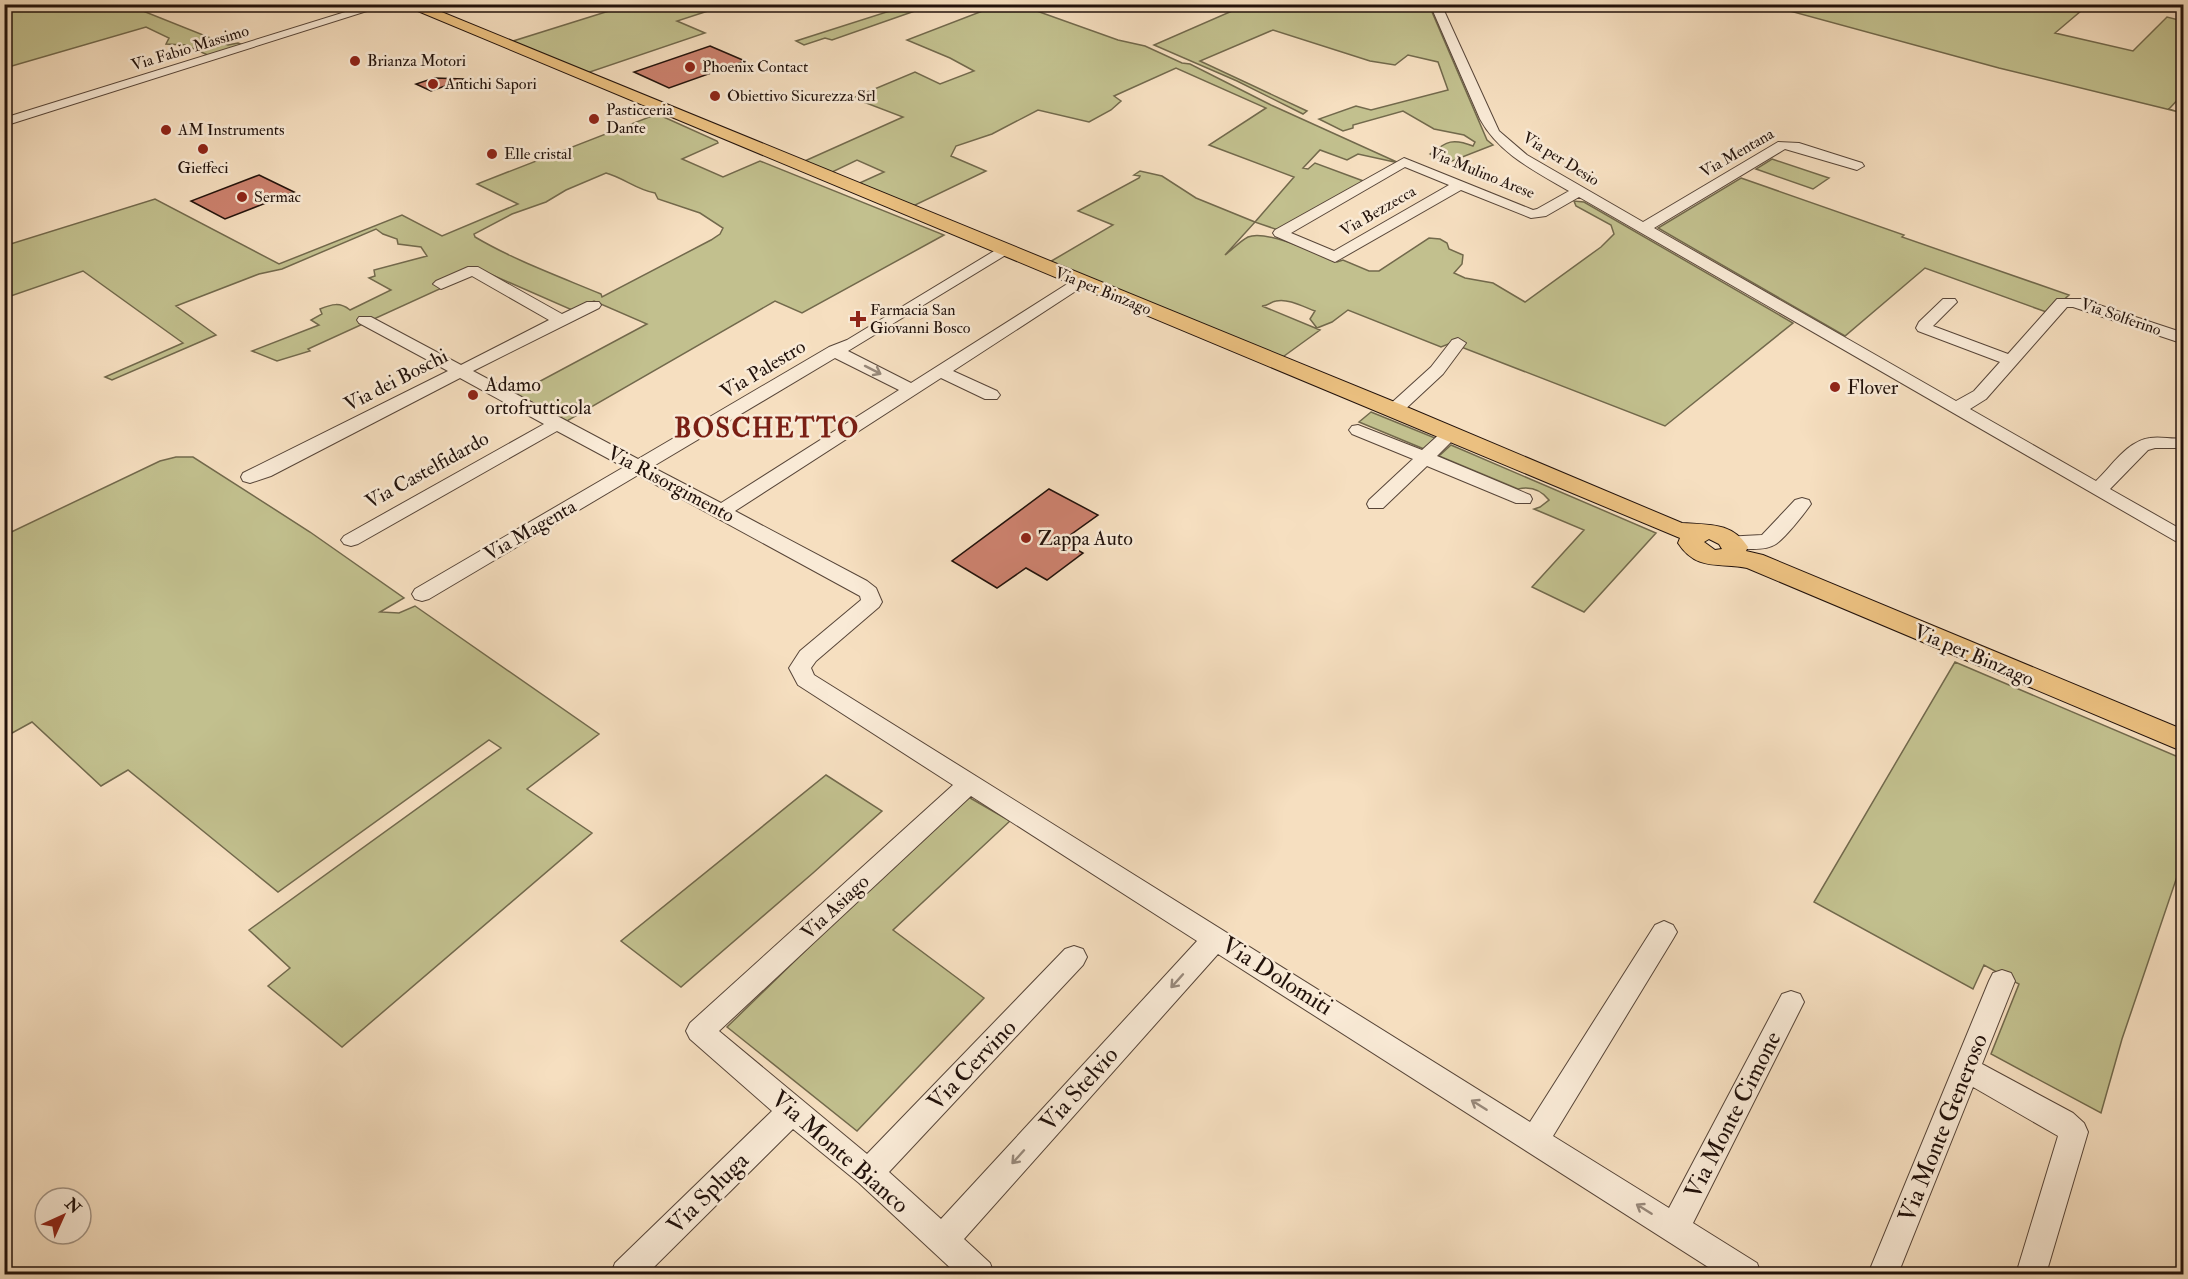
<svg xmlns="http://www.w3.org/2000/svg" width="2188" height="1279" font-family="'IM FELL Double Pica',serif">
	<style>
		.green { fill: #c2c08e; stroke: #72694c; stroke-width: 1.5; fill-rule: evenodd }
		.building { fill: #cd826f; stroke: #22120b; stroke-width: 1.5 }
		.lines { fill: none; stroke-linecap: round; stroke-linejoin: round }
		.minor-casing { stroke: #574538; stroke-width: 2 }
		.major-casing { stroke: #22120b; stroke-width: 2 }
		.minor { fill: #f9ead6; fill-rule: evenodd }
		.major { fill: #ebc080; fill-rule: evenodd }
		.oneway { stroke: #98897b }
		.poi-dot { fill: #8f2418; stroke: #f9ead6; stroke-width: 2 }
		.labels { text-anchor: middle; dominant-baseline: central; stroke-width: 5; stroke-linejoin: round; paint-order: stroke }
		.far-street-label { font-size: 16px; fill: #22120b; stroke: #f9ead6 }
		.far-poi-label { font-size: 16px; fill: #22120b; stroke: #f9ead6; text-anchor: start }
		.street-label { font-size: 20px; fill: #22120b; stroke: #f9ead6 }
		.poi-label { font-size: 20px; fill: #22120b; stroke: #f9ead6; text-anchor: start }
		.near-street-label { font-size: 24px; fill: #22120b; stroke: #f9ead6 }
		.district-label { font-size: 26px; font-weight: bold; letter-spacing: 1.5px; fill: #7a1f14; stroke: #f9ead6 }
	</style>
	<rect width="100%" height="100%" fill="#f6dfc0"/>
	<filter id="stains"><feTurbulence type="fractalNoise" baseFrequency=".00333" numOctaves="4"/><feColorMatrix values="0 0 0 0 .2 0 0 0 0 .09 0 0 0 0 .02 0 0 0 .5 -.17"/></filter>
	<radialGradient id="worn" r=".72"><stop offset=".6" stop-color="#630" stop-opacity="0"/><stop offset="1" stop-color="#630" stop-opacity=".3"/></radialGradient>
	<path class="green" d="M709,4l8,4 -40,13 28,12 -121,41 -74,-32 118,-37z
		M1248,4l181,1 58,135 6,5 -46,18 -17,-9c17,-13 23,-16 43,-8l2,-4 -11,-7 -30,-6 -31,-18 -50,14v3l-10,3 -24,-12 37,-13 15,4 77,-20 -10,-28 -30,-7 -13,10 -25,-4 -97,-31 -73,31 107,50 -4,3 -66,-33 -83,-36z
		M1933,4l27,7 8,-6h120l-33,28 78,18 34,-34 16,4v73l-14,15 9,3 5,-7v8l-184,-45 -231,-63z
		M5,5h123l100,40 10,-2 8,3 -36,10 -25,-11 -19,-1 3,-6 -23,-11 -141,41z
		M890,5h42l-100,35 -7,-2 -21,7 -8,-4 94,-30 -5,-5z
		M998,5h22l98,35 27,6 37,17 8,1 81,41 128,58 -41,-9 -11,6 -27,-10 -17,18 5,1 7,-6 51,19 -85,49 -26,-9 -30,33c7,-5 15,-14 23,-18 18,-8 70,17 89,25l6,-2 26,11h10l50,-33 11,1 7,4 2,6 14,6 -1,9 -8,9 11,5 28,5 32,19 76,-55 13,-13 -3,-9 -35,-19 -2,-5 10,1 209,121 -128,103 -214,-83 -10,4 -93,-37 -16,12 -15,6 -7,-9 5,-8c-11,-4 -27,-13 -39,-10 -6,1 -7,5 -14,5l58,24 -40,29 -232,-96 65,-38 -35,-14 61,-33 1,-2 -6,-1 6,-4 22,5 34,22 59,24 39,-45 -85,-32 57,-37 -90,-40 -62,28 7,5 -10,9 -22,12 -51,-12 -46,24 -36,12 -5,10 35,15 -77,37 -56,-22 31,-14 -27,-12 -31,15 -28,-11 105,-47 -50,-19 62,-26 25,12 34,-13 -24,-13 -43,-18z
		M657,114l60,27 1,2 -36,16 41,18 37,-16 184,74 -142,78 -27,-12 -208,120 -51,-27 131,-70 -53,-23 -22,9 -91,-40 -173,79 2,2 -33,10 -25,-10 67,-26 -8,-5 11,-6 -2,-5c12,-5 20,-7 30,1l41,-20 -22,-12 6,-2 -1,-6 53,-14 -6,-9 -23,-3 -1,-5 -14,-5 -7,-5 -94,40 -23,5 -83,32 40,29 -104,45 -7,-3 78,-34 -100,-72 -78,27 -1,-52 151,-47 124,65 123,-49 40,21 76,-32 -41,-20zM606,173c18,5 31,17 49,20l3,6 42,14 23,15 -3,6 -9,6 -109,57 -1,-3c-43,-18 -87,-34 -126,-57l-1,-3 38,-20 34,-12 20,-12z
		M1772,159l57,19 -16,11 -57,-20z
		M1741,178l163,57 -2,2 167,58 -20,18 -124,-45 -80,68 -187,-108z
		M1371,412l64,26 -11,11 -65,-27z
		M1451,445l205,88 -72,79 -52,-25 52,-57 -50,-21 6,-2 9,-7c-8,-10 -18,-14 -31,-11l-79,-33z
		M176,457h17l117,75 94,66 -24,14 19,1 16,-7 184,128 -72,55 65,44 -250,214 -74,-61 22,-18 -41,-38 252,-182 -12,-8 -211,152 -150,-122 -27,16 -69,-64 -27,15v-202l155,-74z
		M1955,662l228,97v100l-61,180 -21,74 -110,-59 28,-70 -35,-19 -11,24 -159,-87z
		M826,775l56,36 -69,62 -132,114 -60,-46z
		M965,795l45,26 -117,109 91,68 -127,133 -130,-104z"/>
	<path class="building" d="M710,46l35,15 -76,27 -35,-16z
		M434,78l31,1 -34,12 -15,-7z
		M259,175l35,17 -69,27 -34,-18z
		M1049,489l49,26 -36,26 21,12 -36,27 -21,-12 -29,20 -45,-27z"/>
	<g class="lines">
		<defs>
			<path id="minor" d="M371,4h18l-385,122v-8z
				M1430,4h11l58,127 28,24 116,67 135,-80 21,1 63,20 2,3 -7,4 -72,-21 -131,79 302,173 18,-10 26,-29 -82,-31 -2,-3 3,-6 24,-23h12l2,3 -24,24 75,28 49,-55h24l103,34v11l-111,-37h-6l-81,92 -16,10 126,72c16,-15 31,-40 54,-43 12,-2 22,2 34,0v10h-29l-7,2 -38,39 74,42v15l-605,-349 -33,19 -15,2 -70,-28 -126,72 -60,-26 -2,-3 2,-3 129,-72 129,52 4,-1 32,-18c-34,-20 -70,-37 -89,-72zM1405,167l44,18 -115,66 -43,-18z
				M1004,245l5,2 3,3 -3,3 -161,98 63,32 164,-104h10l3,3 -3,3 -132,86 44,20 3,4 -3,4h-12l-44,-21 -206,133 132,70 9,7 6,14 -3,5 -63,54 -5,7 3,7 716,447 125,-197 9,-4 9,4 4,7 -4,7 -120,197 116,72 113,-214 9,-3 9,3 4,8 -111,221 64,40 4,11h-42l-501,-320 -254,285 26,24 4,11h-37l-98,-91 -66,-54 -146,145h-36l4,-11 157,-152 -82,-72 -4,-8 4,-8 263,-238 -155,-100 -9,-17 11,-17 61,-51 -1,-4 -222,-121 -209,124 -7,2 -7,-2 -3,-5 3,-5 209,-122 -67,-36 -199,113 -7,2 -7,-2 -3,-4 3,-4 200,-112 -84,-46 -189,98 -21,7 -7,-2 -2,-4 2,-4 205,-102 -89,-48 -2,-3 2,-3h12l90,48 88,-45 -77,-44 -31,13 -8,-5 3,-3 32,-14h10l84,47 25,-12h12l2,3 -2,3 -126,63 165,88 191,-112 18,-7zM835,358l64,32 -178,113 -69,-36zM971,796l226,145 -256,278 -52,-47 194,-207 4,-8 -4,-8 -9,-3 -9,3 -198,205 -148,-123z
				M1458,338l8,5 -23,31 -43,40h-12l-3,-4 3,-4 43,-39 21,-27z
				M1358,425l64,25 22,-20h12l3,4 -22,22 93,39 2,4 -2,4h-14l-89,-37 -44,42h-14l-2,-4 2,-4 44,-41 -61,-25 -3,-4 3,-4z
				M1802,498l7,2 2,4c-7,10 -25,33 -35,40 -12,8 -38,5 -52,1l-3,-4 3,-4 38,-2 33,-35z
				M2002,970l9,3 4,8 -33,83 91,49 11,10 4,9 -42,142h-30l42,-138 -85,-49 -75,187h-30l121,-293 4,-8z"/>
			<path id="major" d="M401,4h21l980,401 280,118c27,2 50,-1 66,24l-2,4 17,4 421,175v22l-437,-184c-28,-6 -50,4 -69,-25l2,-5zM1709,539l10,5 3,5 -7,1 -11,-8z"/>
		</defs>
		<use href="#minor" class="minor-casing"/>
		<use href="#major" class="major-casing"/>
		<use href="#minor" class="minor"/>
		<use href="#major" class="major"/>
	</g>
	<defs><path id="oneway-shaft" d="M-6 0H5M1.5-3L5.5 0L1.5 3" fill="none" stroke-width="1.6" stroke-linecap="round" stroke-linejoin="round" transform="scale(1.5)"/></defs>
	<g class="oneway">
		<use href="#oneway-shaft" transform="translate(873 370) rotate(27)"/>
		<use href="#oneway-shaft" transform="translate(1177 981) rotate(132)"/>
		<use href="#oneway-shaft" transform="translate(1479 1105) rotate(-148)"/>
		<use href="#oneway-shaft" transform="translate(1018 1157) rotate(132)"/>
		<use href="#oneway-shaft" transform="translate(1644 1209) rotate(-148)"/>
	</g>
	<g class="poi-dot">
		<circle cx="355" cy="61" r="6"/>
		<circle cx="690" cy="67" r="6"/>
		<circle cx="433" cy="84" r="6"/>
		<circle cx="715" cy="96" r="6"/>
		<circle cx="594" cy="119" r="6"/>
		<circle cx="166" cy="130" r="6"/>
		<circle cx="203" cy="149" r="6"/>
		<circle cx="492" cy="154" r="6"/>
		<circle cx="242" cy="197" r="6"/>
		<path d="M855 310h6v6h6v6h-6v6h-6v-6h-6v-6h6z"/>
		<circle cx="1835" cy="387" r="6"/>
		<circle cx="473" cy="395" r="6"/>
		<circle cx="1026" cy="538" r="6"/>
	</g>
	<g class="labels">
		<g class="far-street-label">
			<text transform="translate(190 48) rotate(-17)">Via Fabio Massimo</text>
			<text transform="translate(1737 153) rotate(-30)">Via Mentana</text>
			<text transform="translate(1561 159) rotate(32)">Via per Desio</text>
			<text transform="translate(1482 173) rotate(22)">Via Mulino Arese</text>
			<text transform="translate(1378 211) rotate(-30)">Via Bezzecca</text>
			<text transform="translate(1103 291) rotate(22)">Via per Binzago</text>
			<text transform="translate(2121 317) rotate(19)">Via Solferino</text>
		</g>
		<g class="far-poi-label">
			<text x="367" y="61">Brianza Motori</text>
			<text x="702" y="67">Phoenix Contact</text>
			<text x="445" y="84">Antichi Sapori</text>
			<text x="727" y="96">Obiettivo Sicurezza Srl</text>
			<text x="606" y="110">Pasticceria<tspan x="606" dy="18">Dante</tspan></text>
			<text x="178" y="130">AM Instruments</text>
			<text x="504" y="154">Elle cristal</text>
			<text x="203" y="168" text-anchor="middle">Gieffeci</text>
			<text x="254" y="197">Sermac</text>
			<text x="870" y="310">Farmacia San<tspan x="870" dy="18">Giovanni Bosco</tspan></text>
		</g>
		<g class="street-label">
			<text transform="translate(763 369) rotate(-31)">Via Palestro</text>
			<text transform="translate(396 380) rotate(-27)">Via dei Boschi</text>
			<text transform="translate(427 470) rotate(-29)">Via Castelfidardo</text>
			<text transform="translate(671 484) rotate(28)">Via Risorgimento</text>
			<text transform="translate(530 530) rotate(-30)">Via Magenta</text>
			<text transform="translate(1974 655) rotate(23)">Via per Binzago</text>
			<text transform="translate(835 907) rotate(-43)">Via Asiago</text>
		</g>
		<g class="poi-label">
			<text x="485" y="384">Adamo<tspan x="485" dy="23">ortofrutticola</tspan></text>
			<text x="1847" y="387">Flover</text>
			<text x="1038" y="538">Zappa Auto</text>
		</g>
		<g class="near-street-label">
			<text transform="translate(1277 976) rotate(32)">Via Dolomiti</text>
			<text transform="translate(972 1065) rotate(-46)">Via Cervino</text>
			<text transform="translate(1079 1089) rotate(-48)">Via Stelvio</text>
			<text transform="translate(1733 1115) rotate(-63)">Via Monte Cimone</text>
			<text transform="translate(1943 1128) rotate(-68)">Via Monte Generoso</text>
			<text transform="translate(840 1152) rotate(41)">Via Monte Bianco</text>
			<text transform="translate(708 1193) rotate(-45)">Via Spluga</text>
		</g>
		<g class="district-label">
			<text x="767" y="429">BOSCHETTO</text>
		</g>
	</g>
	<rect width="2188" height="1279" fill="none" stroke="#f6dfc0" stroke-width="24"/>
	<rect x="6" y="6" width="2176" height="1267" fill="none" stroke="#22120b" stroke-width="3"/>
	<rect x="12" y="12" width="2164" height="1255" fill="none" stroke="#22120b" stroke-width="1.5"/>
	<g transform="translate(63 1216) rotate(45)"><circle r="28" fill="#f9ead6" stroke="#a39485" stroke-width="1.5"/>
	<path d="M0-4.5L10 22L0 15L-10 22Z" fill="#8f2418"/>
	<text y="-9" font-size="16" font-weight="bold" text-anchor="middle" fill="#22120b">N</text>
	</g>
	<rect width="100%" height="100%" filter="url(#stains)"/>
	<rect width="100%" height="100%" fill="url(#worn)"/>
</svg>
